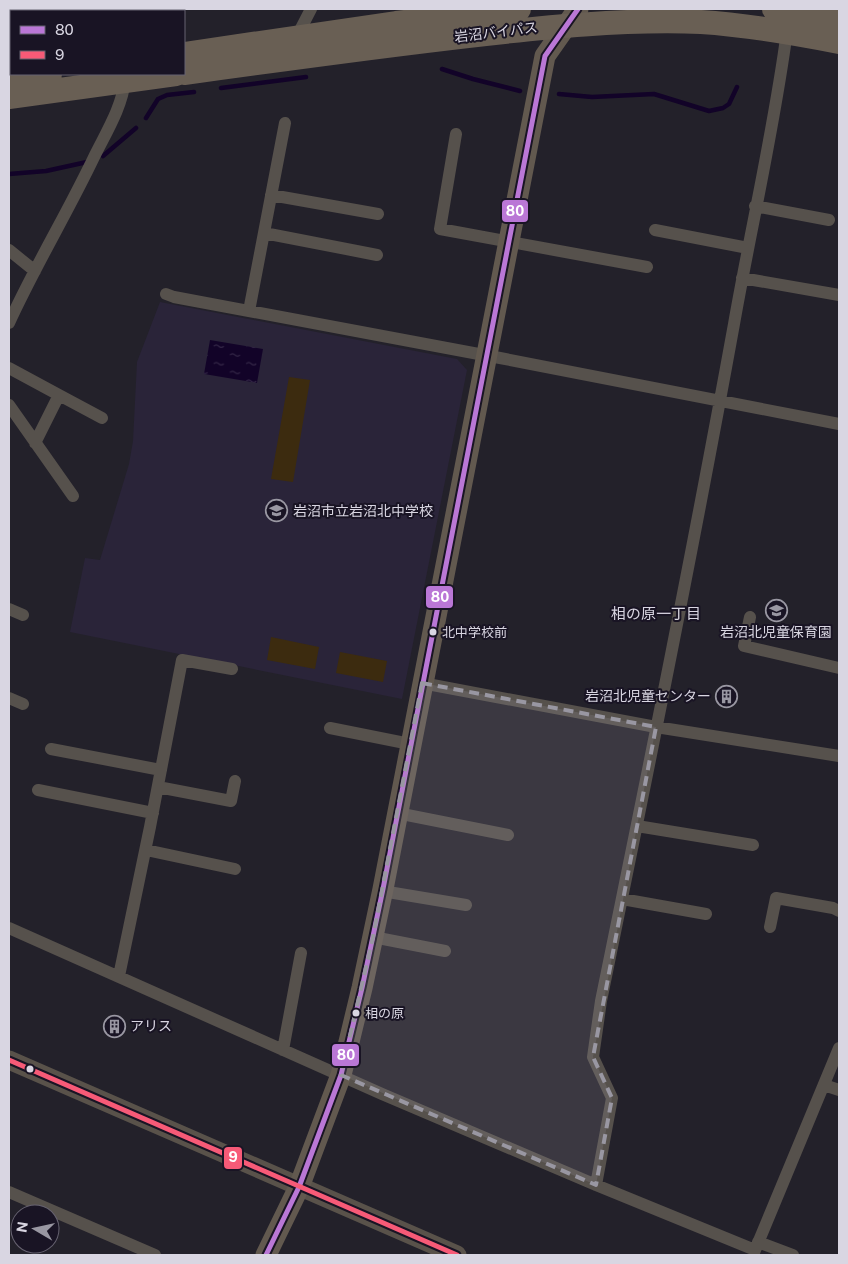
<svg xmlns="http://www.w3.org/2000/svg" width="848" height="1264" font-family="'Public Sans','Noto Sans JP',sans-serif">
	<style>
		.built { fill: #2a2439 }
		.pitch { fill: #3c2b0f }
		.water { fill: url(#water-ripples) }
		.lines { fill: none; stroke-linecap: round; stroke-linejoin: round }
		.stream { stroke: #120328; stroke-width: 4.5 }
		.street { stroke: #56514c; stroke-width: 12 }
		.secondary { stroke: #59524a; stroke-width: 19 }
		.primary { stroke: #62594f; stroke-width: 21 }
		.highway { stroke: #695f54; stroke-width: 24 }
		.bus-1-casing { stroke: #191424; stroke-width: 9 }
		.bus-2-casing { stroke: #191424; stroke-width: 9 }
		.bus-1 { stroke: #ba77d6; stroke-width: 5 }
		.bus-2 { stroke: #f75a77; stroke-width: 5 }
		.marked { fill: #9997a2; fill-opacity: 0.2; stroke: #9997a2; stroke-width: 4; stroke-dasharray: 10 6; stroke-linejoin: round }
		.bus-dot { fill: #d9d6e2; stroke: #191424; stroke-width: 2 }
		.labels { text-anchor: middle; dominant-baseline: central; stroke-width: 4; stroke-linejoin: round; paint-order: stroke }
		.bus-label { font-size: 13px; fill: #d9d6e2; stroke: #191424; text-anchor: start }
		.street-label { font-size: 14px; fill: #d9d6e2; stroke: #191424 }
		.poi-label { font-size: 14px; fill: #d9d6e2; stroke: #191424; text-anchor: start }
		.neighbourhood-label { font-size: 15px; fill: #d9d6e2; stroke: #191424 }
		.line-badge { stroke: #191424; stroke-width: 2 }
		.badge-label { font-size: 14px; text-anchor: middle; font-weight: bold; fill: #fff }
	</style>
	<defs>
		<pattern id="water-ripples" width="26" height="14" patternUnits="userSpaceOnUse" patternTransform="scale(1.25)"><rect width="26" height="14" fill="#120328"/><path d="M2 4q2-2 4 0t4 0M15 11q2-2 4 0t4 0" fill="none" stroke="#342747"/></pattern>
	</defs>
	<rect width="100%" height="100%" fill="#23212a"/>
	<path class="built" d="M160,302l297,57 10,11 -65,329 -332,-67 15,-74 15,2 29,-96 4,-23 4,-79z"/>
	<path class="pitch" d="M289,377l21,3 -17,102 -22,-3z
		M271,637l48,10 -4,22 -48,-9z
		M340,652l47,9 -4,21 -47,-9z"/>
	<path class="water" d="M210,340l53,9 -6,34 -53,-9z"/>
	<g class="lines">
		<path class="stream" d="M442,69l31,10 47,12
			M221,88l85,-11
			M559,94l33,3 62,-3 55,17 14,-3 6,-4 8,-17
			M146,118l12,-19 9,-4 27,-3
			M103,156l33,-28
			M9,174l37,-3 41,-9"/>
		<path class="street" d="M173,11l1,-2
			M296,38l15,-29
			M456,134l-16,95 207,38
			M271,195l107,19
			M755,206l74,14
			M655,230l93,18
			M264,233l113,22
			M9,250l26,21
			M742,278l97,17
			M166,294l8,3 326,61 339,66
			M249,311l36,-188
			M9,323c26,-57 59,-111 86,-168 12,-24 27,-48 30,-75
			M9,368l50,27 -24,48
			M59,395l43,23
			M9,405l64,91
			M9,609l14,6
			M750,617l-6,29 95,22
			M422,683l234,44 183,29
			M9,698l14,6
			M330,728l80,16
			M51,749l110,21
			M158,787l73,14 4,-20
			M38,790l115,23
			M397,813l111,22
			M637,826l116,19
			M146,850l89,19
			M382,891l84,14
			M622,899l84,15
			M770,927l6,-29 57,10 6,3
			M9,928l373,166 214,91 159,65
			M373,937l72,14
			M119,976l31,-149 32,-167 50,9
			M283,1050l18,-97
			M824,1085l15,5
			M596,1185l16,-87 -19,-41 8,-56c46,-225 92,-451 133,-677 17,-97 40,-194 53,-293
			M9,1192l146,63
			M758,1242l35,13
			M753,1255l86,-207"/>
		<path class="secondary" d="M9,1060l448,195"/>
		<path class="primary" d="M266,1255l33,-68 42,-112 21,-87 21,-99 162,-833 33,-47"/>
		<path class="highway" d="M774,9l65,10
			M184,54l212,-31 123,-14
			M184,73c94,-13 189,-26 284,-37 78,-9 155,-17 233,-14 47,3 92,11 138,20
			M9,80l41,-6
			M9,97l167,-23"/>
		<defs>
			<path id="bus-1" d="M266,1255l33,-68 42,-112 21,-87 21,-99 162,-833 33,-47"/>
			<path id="bus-2" d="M9,1060l448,195"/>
		</defs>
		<use href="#bus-1" class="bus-1-casing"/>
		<use href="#bus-2" class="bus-2-casing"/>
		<use href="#bus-1" class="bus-1"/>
		<use href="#bus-2" class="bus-2"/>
	</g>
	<path class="marked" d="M422,683l234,44 -63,330 19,41 -16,87 -255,-110 32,-138z"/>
	<defs>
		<symbol id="school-ring" viewBox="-11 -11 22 22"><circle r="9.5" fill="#191424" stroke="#9997a2" stroke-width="1.5"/><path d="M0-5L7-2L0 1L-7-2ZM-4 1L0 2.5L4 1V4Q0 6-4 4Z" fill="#9997a2"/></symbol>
		<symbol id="building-ring" viewBox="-11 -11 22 22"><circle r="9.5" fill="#191424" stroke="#9997a2" stroke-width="1.5"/><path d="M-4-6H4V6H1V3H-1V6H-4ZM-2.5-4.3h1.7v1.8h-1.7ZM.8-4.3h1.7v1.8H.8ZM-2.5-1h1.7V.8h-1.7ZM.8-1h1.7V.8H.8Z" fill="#9997a2"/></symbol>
	</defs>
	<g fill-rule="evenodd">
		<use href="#school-ring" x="264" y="498" width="25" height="25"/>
		<use href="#school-ring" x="764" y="598" width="25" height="25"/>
		<use href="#building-ring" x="714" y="684" width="25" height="25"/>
		<use href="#building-ring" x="102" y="1014" width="25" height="25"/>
	</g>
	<g class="bus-dot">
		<circle cx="433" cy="632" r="4.5"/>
		<circle cx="356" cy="1013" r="4.5"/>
		<circle cx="30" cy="1069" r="4.5"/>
	</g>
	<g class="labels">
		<g class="bus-label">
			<text x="442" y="632">北中学校前</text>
			<text x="365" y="1013">相の原</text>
		</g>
		<g class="street-label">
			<text transform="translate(496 32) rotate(-7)">岩沼バイパス</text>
		</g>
		<g class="poi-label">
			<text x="293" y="511">岩沼市立岩沼北中学校</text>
			<text x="776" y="632" text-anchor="middle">岩沼北児童保育園</text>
			<text x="711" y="696" text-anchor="end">岩沼北児童センター</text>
			<text x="130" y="1026">アリス</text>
		</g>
		<g class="neighbourhood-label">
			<text x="656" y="613">相の原一丁目</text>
		</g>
	</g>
	<g class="line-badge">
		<rect x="501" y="199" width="28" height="24" rx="5" fill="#ba77d6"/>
		<rect x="425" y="585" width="29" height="24" rx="5" fill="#ba77d6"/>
		<rect x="331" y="1043" width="29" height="24" rx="5" fill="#ba77d6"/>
		<rect x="223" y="1146" width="20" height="24" rx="5" fill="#f75a77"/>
	</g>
	<g class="badge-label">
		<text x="515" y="216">80</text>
		<text x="440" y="602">80</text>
		<text x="346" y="1060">80</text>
		<text x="233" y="1162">9</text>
	</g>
	<rect width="848" height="1264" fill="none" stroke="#d9d6e2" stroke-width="20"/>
	<rect x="10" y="10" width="175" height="65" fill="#191424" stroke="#666270"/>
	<rect x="20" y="26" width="25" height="8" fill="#ba77d6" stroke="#666270"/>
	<text x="55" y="35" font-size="15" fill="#d9d6e2">80</text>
	<rect x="20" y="51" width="25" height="8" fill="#f75a77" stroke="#666270"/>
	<text x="55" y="60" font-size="15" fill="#d9d6e2">9</text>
	<g transform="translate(35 1229) rotate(279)"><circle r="24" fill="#191424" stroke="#666270"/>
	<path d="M0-4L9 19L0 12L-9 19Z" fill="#9997a2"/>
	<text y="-8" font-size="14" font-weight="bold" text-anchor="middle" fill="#d9d6e2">N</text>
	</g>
</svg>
